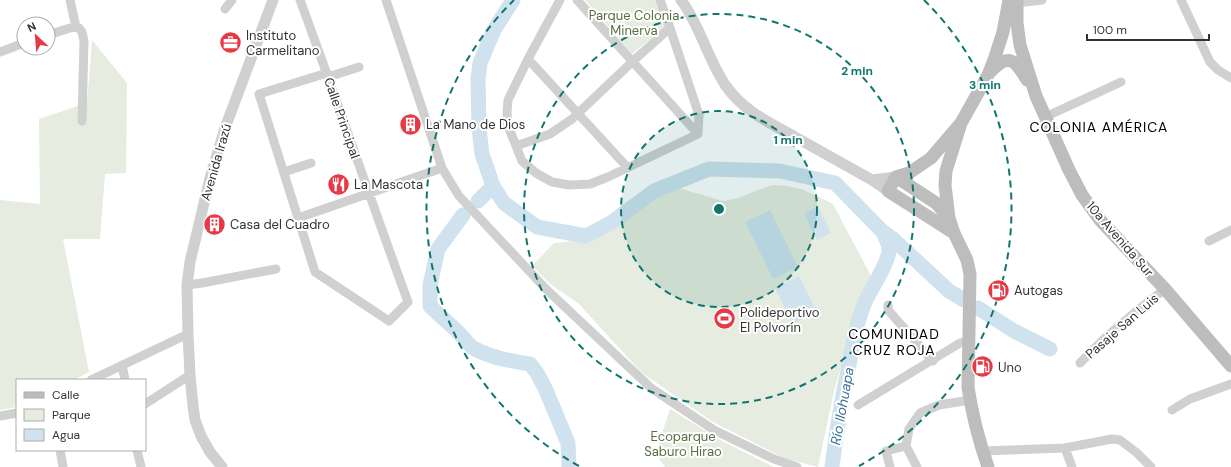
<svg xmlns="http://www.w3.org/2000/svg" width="1231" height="467" font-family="'DM Sans',sans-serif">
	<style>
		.green { fill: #e6ecdf }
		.water { fill: #cfe2ee }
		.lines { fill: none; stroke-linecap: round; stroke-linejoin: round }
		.river { stroke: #cfe2ee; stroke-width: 15 }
		.minor { stroke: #d0d0d0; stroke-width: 9 }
		.tertiary { stroke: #d0d0d0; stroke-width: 11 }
		.secondary { stroke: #bdbdbd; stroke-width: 13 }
		.ring { fill: none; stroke: #0f766e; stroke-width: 2; stroke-dasharray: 7 5 }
		.labels { text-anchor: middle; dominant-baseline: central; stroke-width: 4; stroke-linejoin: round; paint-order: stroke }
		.park-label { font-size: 13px; fill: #56703f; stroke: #fff }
		.poi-label { font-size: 13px; fill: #333; stroke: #fff; text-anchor: start }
		.street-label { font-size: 13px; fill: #333; stroke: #fff }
		.neighbourhood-label { font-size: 14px; letter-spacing: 1px; fill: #000; stroke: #fff }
		.water-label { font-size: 14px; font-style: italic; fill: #3f7597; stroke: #fff }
		.centre { fill: #0f766e; stroke: #fff; stroke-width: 2 }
		.ring-label { font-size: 12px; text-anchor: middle; font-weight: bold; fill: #0f766e; stroke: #fff; stroke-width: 4; stroke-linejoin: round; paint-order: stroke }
	</style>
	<rect width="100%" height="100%" fill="#fff"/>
	<path class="green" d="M585,0h71l9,27 -33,27z
		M92,40l35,43 -1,90 -21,1 -5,65h-37l26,133 -15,8h-57v27l-17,3v-210l40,4 -1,-85 48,-16z
		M773,185l14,1 15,3 31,15 38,72 -21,59 -16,56 -16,76 -34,-9 -71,-36 -71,-49 -64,-70 -28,-19 -18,-18 22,-23 30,-3 38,-20 33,-25 20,-8 48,14 16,-3 19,-8z
		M670,409l52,32 52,26h-109l-10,-13z"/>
	<path class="water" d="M818,206l13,27 -14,7 -13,-26z
		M770,210l28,57 -25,12 -28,-57z
		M799,276l18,36 -24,12 -18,-36z"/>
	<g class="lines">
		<path class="river" d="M513,0l-19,30 -14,33 -2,16 1,49 3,26 11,32 11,17 33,24 49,9 26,-14 42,-31 55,-22 71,2 55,12 48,49 10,7 56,52 15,9
			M478,201l15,-15
			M463,215l-25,34 -8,36v21c10,10 20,18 30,28 5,5 9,12 15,15 17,9 37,12 55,15l7,9 8,15 23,55 1,24
			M978,308l36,23 36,18
			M832,467c4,-32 9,-65 16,-97 4,-22 8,-46 17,-68 6,-13 24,-40 24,-52 0,-6 -4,-13 -6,-18"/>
		<path class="minor" d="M70,0l6,27
			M300,0c37,100 71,201 108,302l-19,19 -74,-49 -56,-178 68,-21
			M386,0l56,168 17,28 87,93 105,99 63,42 60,29 23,8
			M560,0l-32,59 -20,41 -1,13 1,13 14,35 14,12 16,9 17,3 21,-1 18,-7 90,-43
			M577,0l121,134
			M1181,0l29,62 8,8 13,8
			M1017,3l25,-3
			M225,9l7,-9
			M670,28l29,87 -1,19
			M48,35l25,-8 6,1 3,4 2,9 -2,80
			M0,52l24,-9
			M528,59l99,108
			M328,77l31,-10
			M1045,117l76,-35
			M516,146l34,-12 22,-15 60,-57 38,-34 -10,-28
			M284,172l27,-9
			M298,218l144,-50
			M1209,241l22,-11
			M187,285l15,-2 74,-14
			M888,305v5l45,51
			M1080,363l24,-24 35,-30 26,-20
			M122,365l3,15
			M91,380l97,-46
			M145,404l45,-29
			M858,405l102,-62 8,-2
			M1172,410l18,-11 41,-15
			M0,416l17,-3
			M1065,448l7,19
			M60,450l3,17
			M137,450l4,17
			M982,451l83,-3 47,-9 8,1 17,13 14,14
			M890,467l-4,-16 20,-5
			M917,467l-11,-21 3,-17 11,-16 19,-8 31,-5"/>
		<path class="tertiary" d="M681,0c19,25 27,60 45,86 17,25 46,38 71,52 25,14 50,28 75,42l16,11
			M872,180l24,-3
			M222,467l-12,-15 -9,-16 -6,-16 -2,-14 -3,-31 -2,-41 -1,-49 3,-23 20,-84 15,-50 48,-128"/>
		<path class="secondary" d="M1017,0v23l3,22 16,51 33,74 13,25 18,25 65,69 66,77
			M990,72c19,-20 25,-12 37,8
			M961,123l-15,48 -1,14 4,33 5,15 13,27 3,14 -2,113c4,27 11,54 20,80
			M896,177l40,26 13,15
			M954,233l-66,-42 8,-14 13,-4 22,-15 30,-35 27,-48 7,-18 8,-25 6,-32"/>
	</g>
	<circle cx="719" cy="209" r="98" fill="#0f766e" fill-opacity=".12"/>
	<g class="ring">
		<circle cx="719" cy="209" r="98"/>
		<circle cx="719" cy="209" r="195"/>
		<path d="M579 466A293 293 0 0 1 514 0M924 0A293 293 0 0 1 859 466"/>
	</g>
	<defs>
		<symbol id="office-disc" viewBox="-11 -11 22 22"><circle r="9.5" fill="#e63946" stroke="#fff"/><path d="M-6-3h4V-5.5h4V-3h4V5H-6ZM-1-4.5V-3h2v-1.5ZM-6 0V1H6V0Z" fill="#fff"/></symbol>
		<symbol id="building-disc" viewBox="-11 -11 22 22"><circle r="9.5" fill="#e63946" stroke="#fff"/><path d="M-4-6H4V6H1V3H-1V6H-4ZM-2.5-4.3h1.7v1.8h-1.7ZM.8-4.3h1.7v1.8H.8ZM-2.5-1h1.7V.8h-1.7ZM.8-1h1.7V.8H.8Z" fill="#fff"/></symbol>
		<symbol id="restaurant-disc" viewBox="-11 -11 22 22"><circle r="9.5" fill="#e63946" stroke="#fff"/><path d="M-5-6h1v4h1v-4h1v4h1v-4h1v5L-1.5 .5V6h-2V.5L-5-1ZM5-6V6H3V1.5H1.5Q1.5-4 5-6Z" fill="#fff"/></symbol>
		<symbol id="fuel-disc" viewBox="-11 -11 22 22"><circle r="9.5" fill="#e63946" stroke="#fff"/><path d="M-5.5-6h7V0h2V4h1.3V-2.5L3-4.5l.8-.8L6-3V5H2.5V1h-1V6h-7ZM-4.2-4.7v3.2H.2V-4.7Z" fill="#fff"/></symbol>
		<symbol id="stadium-disc" viewBox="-11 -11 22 22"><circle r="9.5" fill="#e63946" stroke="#fff"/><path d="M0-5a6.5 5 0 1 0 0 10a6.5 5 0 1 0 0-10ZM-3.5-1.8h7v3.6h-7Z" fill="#fff"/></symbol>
	</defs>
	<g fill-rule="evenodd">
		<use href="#office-disc" x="218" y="30" width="25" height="25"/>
		<use href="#building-disc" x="398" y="112" width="25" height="25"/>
		<use href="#restaurant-disc" x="326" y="172" width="25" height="25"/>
		<use href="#building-disc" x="202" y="212" width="25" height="25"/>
		<use href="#fuel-disc" x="986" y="278" width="25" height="25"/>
		<use href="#stadium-disc" x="712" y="306" width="25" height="25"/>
		<use href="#fuel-disc" x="970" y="354" width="25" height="25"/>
	</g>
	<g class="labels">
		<g class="park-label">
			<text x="634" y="15">Parque Colonia<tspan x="634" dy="15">Minerva</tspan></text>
			<text x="683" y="436">Ecoparque<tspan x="683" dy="15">Saburo Hirao</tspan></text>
		</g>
		<g class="poi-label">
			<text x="246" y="35">Instituto<tspan x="246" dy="15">Carmelitano</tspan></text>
			<text x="426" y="124">La Mano de Dios</text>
			<text x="354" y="184">La Mascota</text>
			<text x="230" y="224">Casa del Cuadro</text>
			<text x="1014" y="290">Autogas</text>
			<text x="740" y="312">Polideportivo<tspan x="740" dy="15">El Polvorín</tspan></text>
			<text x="998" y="367">Uno</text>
		</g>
		<g class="street-label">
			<text transform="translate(342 118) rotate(71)">Calle Principal</text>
			<text transform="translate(216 162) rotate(-74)">Avenida Irazú</text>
			<text transform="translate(1120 239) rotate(49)">10a Avenida Sur</text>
			<text transform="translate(1122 326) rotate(-41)">Pasaje San Luis</text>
		</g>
		<g class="neighbourhood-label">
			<text x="1099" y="127">COLONIA AMÉRICA</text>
			<text x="894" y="334">COMUNIDAD<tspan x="894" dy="16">CRUZ ROJA</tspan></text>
		</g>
		<g class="water-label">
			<text transform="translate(842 406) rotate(-80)">Río Ilohuapa</text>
		</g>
	</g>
	<circle cx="719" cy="209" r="6" class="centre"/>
	<g class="ring-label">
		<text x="857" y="75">2 min</text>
		<text x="985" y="89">3 min</text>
		<text x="788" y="144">1 min</text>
	</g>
	<rect x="16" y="379" width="130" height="72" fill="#ffffff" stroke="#adadad"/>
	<rect x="24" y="392" width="20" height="6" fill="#bdbdbd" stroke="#adadad"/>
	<text x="52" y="399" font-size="12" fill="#333333">Calle</text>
	<rect x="24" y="409" width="20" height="12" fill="#e6ecdf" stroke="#adadad"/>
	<text x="52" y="419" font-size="12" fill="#333333">Parque</text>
	<rect x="24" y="429" width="20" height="12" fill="#cfe2ee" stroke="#adadad"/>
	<text x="52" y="439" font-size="12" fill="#333333">Agua</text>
	<g transform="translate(36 36) rotate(334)"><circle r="19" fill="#ffffff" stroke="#adadad"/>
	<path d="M0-3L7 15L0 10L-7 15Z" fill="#e63946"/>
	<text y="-6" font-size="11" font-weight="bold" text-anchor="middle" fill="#333333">N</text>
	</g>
	<path d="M1087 34v6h122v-6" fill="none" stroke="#333333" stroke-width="2"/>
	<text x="1093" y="34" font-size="12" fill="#333333" stroke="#ffffff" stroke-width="3" paint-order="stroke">100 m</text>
</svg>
